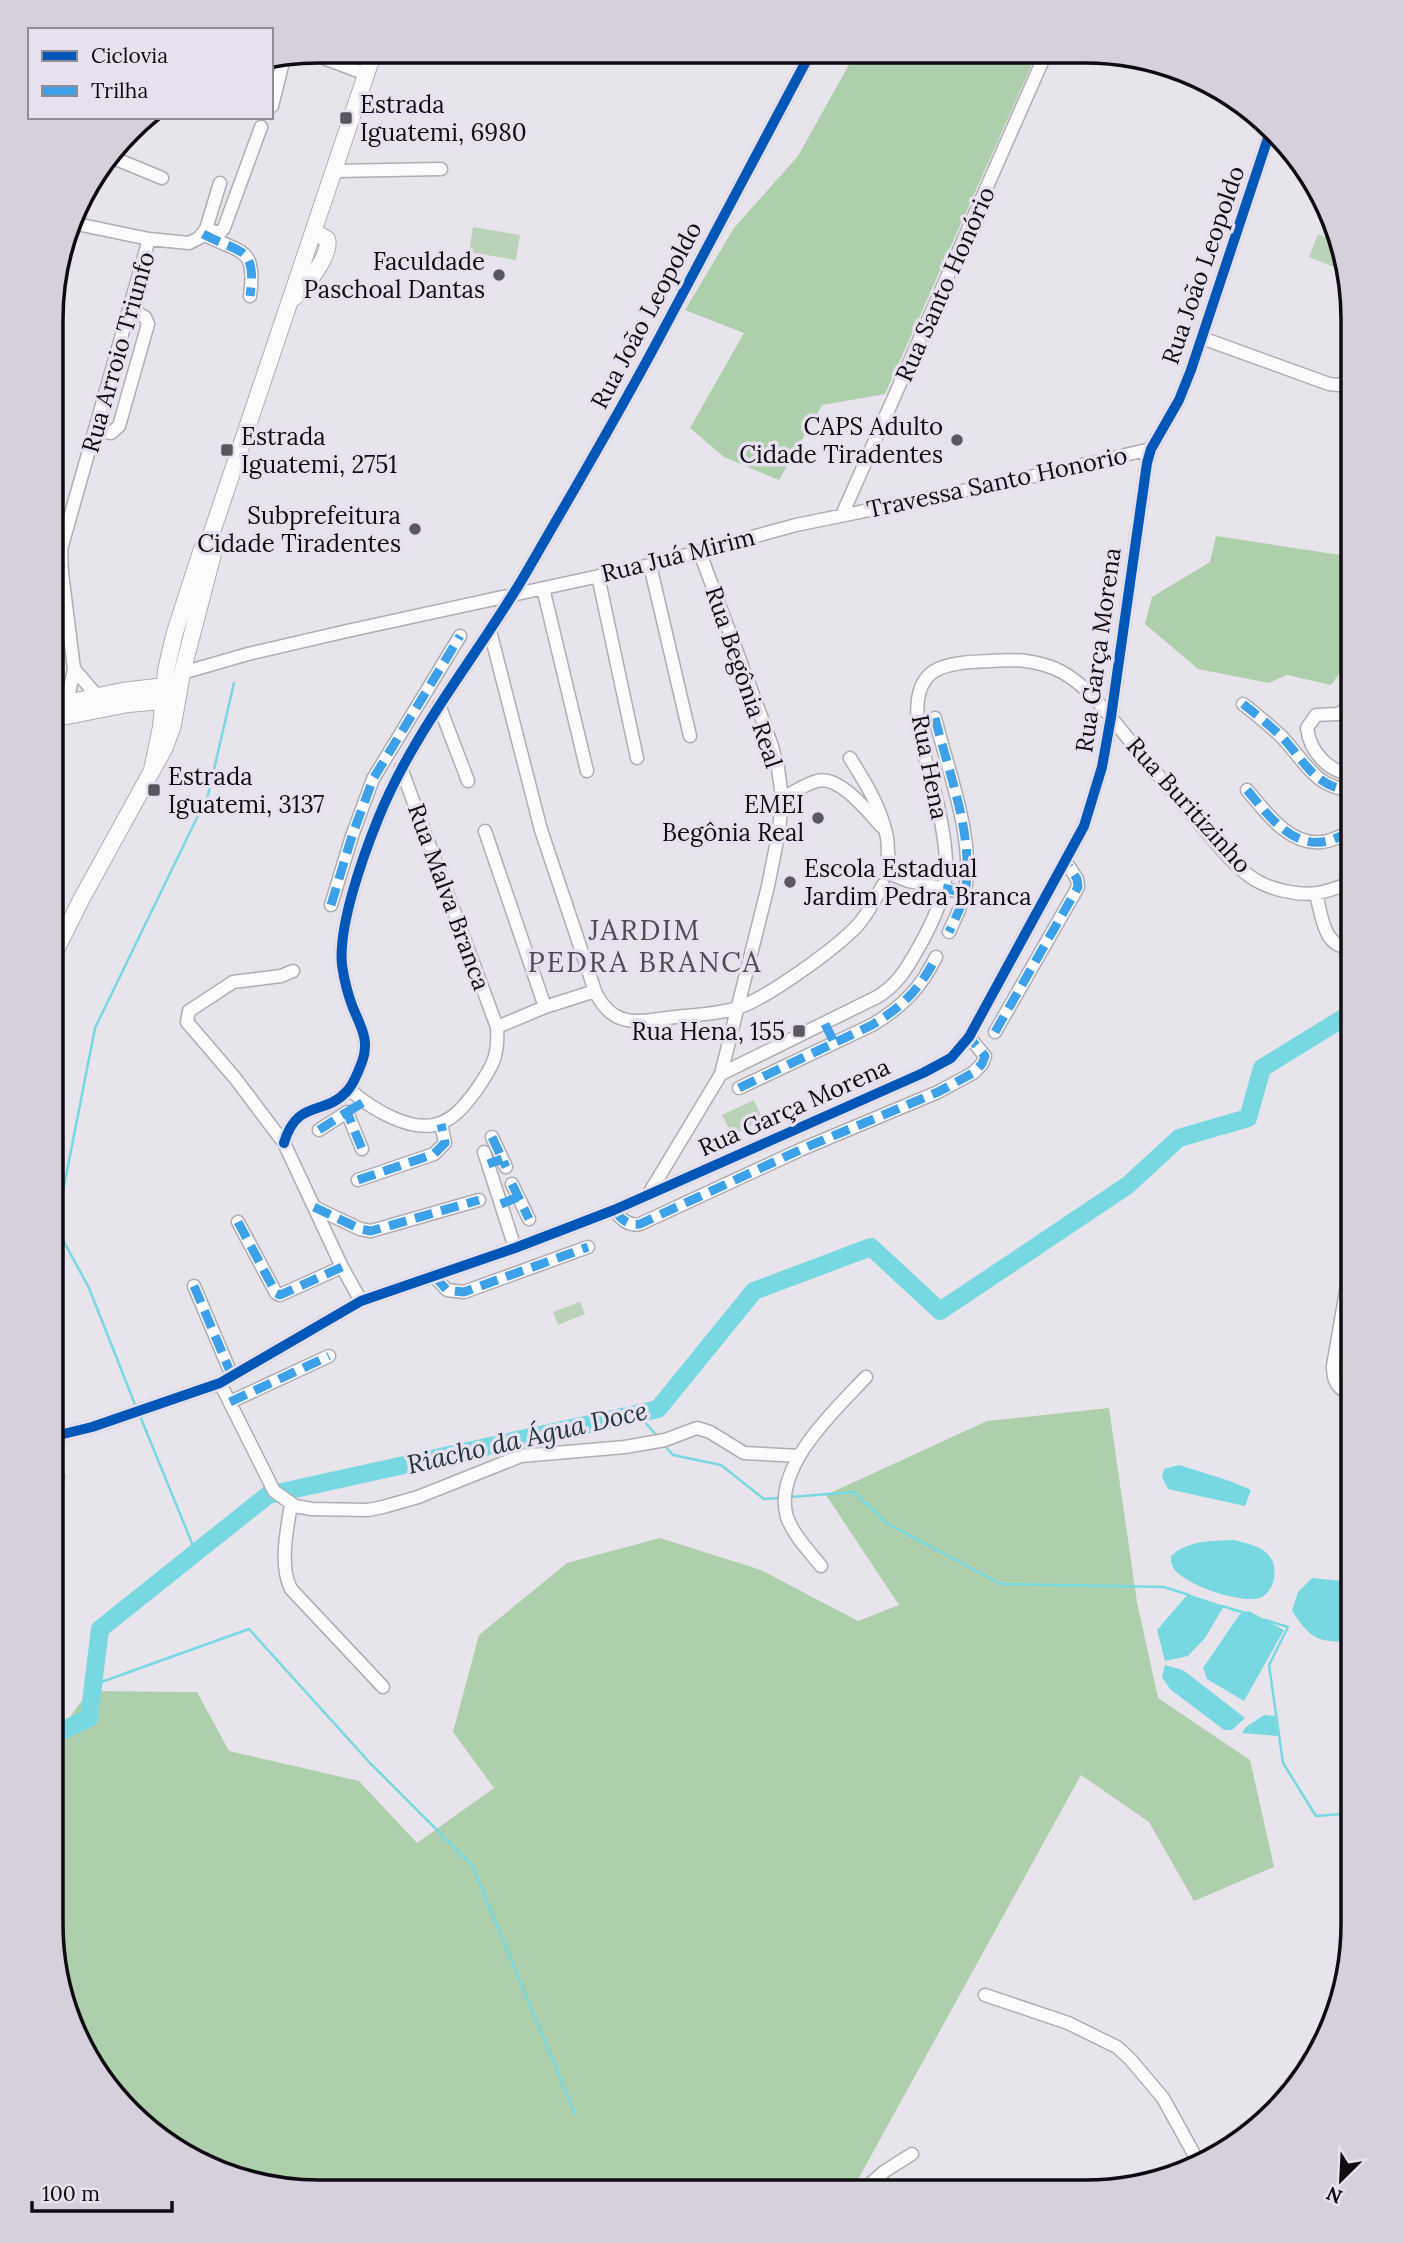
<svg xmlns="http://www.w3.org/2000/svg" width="1404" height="2243" font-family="Lora,serif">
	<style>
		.green { fill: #bad3b8 }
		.forest { fill: #aecfab }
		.water { fill: #77d8e2 }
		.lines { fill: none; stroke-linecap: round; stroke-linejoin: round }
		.stream { stroke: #77d8e2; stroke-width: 2.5 }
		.river { stroke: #77d8e2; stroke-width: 18 }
		.minor-casing { stroke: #afacb3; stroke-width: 15 }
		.major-casing { stroke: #afacb3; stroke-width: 18 }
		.minor { stroke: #fcfbfc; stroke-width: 12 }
		.major { stroke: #fcfbfc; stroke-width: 16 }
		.quiet { stroke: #3da1ea; stroke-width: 9; stroke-dasharray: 18 9; stroke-linecap: butt }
		.cycleway-casing { stroke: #e7e1ef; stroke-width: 15 }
		.cycleway { stroke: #0057b8; stroke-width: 10 }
		.poi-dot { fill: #5a585e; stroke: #e7e1ef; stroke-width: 2.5 }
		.labels { text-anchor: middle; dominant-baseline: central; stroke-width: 7; stroke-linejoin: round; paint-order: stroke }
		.poi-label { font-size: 24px; fill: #0e0c11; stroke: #e7e1ef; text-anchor: end }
		.street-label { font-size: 24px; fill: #0e0c11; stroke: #e7e1ef }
		.water-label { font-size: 26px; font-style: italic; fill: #203739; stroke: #e7e1ef }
		.quarter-label { font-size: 28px; letter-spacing: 2px; fill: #504a57; stroke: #e7e1ef }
		.rim { fill: none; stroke: #0e0c11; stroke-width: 3.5 }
	</style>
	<rect width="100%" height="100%" fill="#e8e4ec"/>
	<path class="green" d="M473,227l47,8 -4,25 -47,-8z
		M1318,234l20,8 6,29 -35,-14z
		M754,1100l9,20 -31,15 -10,-20z
		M580,1302l5,12 -27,11 -5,-13z"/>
	<path class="forest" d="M856,52l181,1 -152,341 -63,11 -43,75 -55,-23 -34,-29 54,-95 -59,-23 49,-82 64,-72z
		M1216,536l137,21v98l-22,30 -44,-10 -18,8 -71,-14 -53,-45 7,-27 58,-35z
		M1109,1408l28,194 21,96 92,62 24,107 -80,34 -45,-79 -68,-47 -230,417 -567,-2 -68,-18 -61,-35 -49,-50 -35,-60 -20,-103v-181l38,-52 108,1 32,59 130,30 58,62 77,-55 -41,-56 26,-97 88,-72 93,-25 101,32 97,51 41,-16 -73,-110 161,-74z"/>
	<path class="water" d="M1179,1465l51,16 21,9 -6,16 -77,-17 -6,-12 2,-8z
		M1234,1540c23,6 44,10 40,39 -1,6 -6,15 -12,18 -17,9 -81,-13 -89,-30 -2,-3 -2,-7 -2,-11 17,-16 40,-15 63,-16z
		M1312,1578l41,4v59c-35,2 -41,-1 -61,-30l6,-19z
		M1188,1594l36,12 -19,32 -17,18 -23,5 -8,-31z
		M1249,1611l35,19 -40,71 -37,-22 -4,-11 37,-54z
		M1165,1665l18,5 62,48 -13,12h-8l-54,-41 -8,-12z
		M1264,1715l11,1 3,20 -36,-3 4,-6z"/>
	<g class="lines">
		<path class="stream" d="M136,1407l-47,-119 -33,-61 39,-199 113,-233 26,-112
			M637,1413l21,24
			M140,1416l56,137
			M664,1445l9,10 48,10 43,34 16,-1
			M791,1497l63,-5 34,32 113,60 163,3 25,8
			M1222,1606l23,7
			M1265,1620l23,7 -19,38 14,98 33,53 26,-2 11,7
			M93,1685l156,-56 121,134 102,102 103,249"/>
		<path class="river" d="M51,1736l38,-18 11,-89 168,-134 390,-86 96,-118 117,-44 69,64 188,-126 51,-47 69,-20 14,-50 91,-56"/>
		<defs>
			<path id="minor" d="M310,53l56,21
				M272,106l12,-48
				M111,157l51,21
				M335,171l106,-2
				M72,223l77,16 40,4 10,-5 7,-9 14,-46
				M206,229l14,4 4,-5 37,-101
				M203,234c37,20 54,11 47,62
				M1202,338l127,46 9,1 15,-6
				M96,430l15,3 8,-7 29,-102 -3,-7 -14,-7
				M842,515l204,-462
				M650,565l40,171
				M598,576l39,182
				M543,588l44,183
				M490,631l51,199 54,161c16,35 39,32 72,27 23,-3 48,-3 70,-10 29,-9 98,-59 120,-82 11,-12 18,-27 26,-41
				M74,669l24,28
				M182,673l66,-19 99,-23 303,-66 146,-40 225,-46 130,-30
				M67,703l7,-34 -12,-96 -1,-24 88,-310
				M1243,704c13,10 26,21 38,32 23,24 35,54 72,54
				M439,705l29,76
				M935,718c13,53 40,120 30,174 -3,14 -10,27 -16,40
				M850,758c15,24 30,48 36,75 4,14 -1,30 7,42l15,6 57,12
				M1353,774c-24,-1 -43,-22 -46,-46l9,-13 22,-1 15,-9
				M1247,790c18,21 42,56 75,52 11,-1 21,-7 31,-12
				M782,798c11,-5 23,-14 35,-17 23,-6 51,31 65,46
				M485,831l60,176
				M1316,894c6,21 7,56 37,53
				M331,905l21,-69 21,-57 87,-143
				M293,971l-12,5 -48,6 -44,29 -2,11 48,56 49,65 58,124 19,34
				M497,1027l48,-20 50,-16
				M995,1032l83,-145 -1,-8 -11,-17
				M721,1074l156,-77c22,-13 31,-31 43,-52 13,-23 27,-53 26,-80 0,-22 -5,-46 -10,-68 -8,-32 -39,-108 2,-128 16,-7 35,-7 52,-8 26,-2 49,-1 72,11 24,13 43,38 60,59 27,33 54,66 82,98 17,19 33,42 57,54 14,7 40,13 57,10 11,-2 24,-7 35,-11
				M739,1088l133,-63c30,-18 49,-37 64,-68
				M349,1089c21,19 65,47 94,33 14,-6 23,-19 32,-30 17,-25 24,-34 22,-65l-96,-259
				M319,1130l28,-18 15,37
				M492,1137l14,30
				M284,1143c13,-45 41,-26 64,-53 6,-7 11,-20 14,-28 8,-21 -1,-35 -9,-54 -5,-13 -9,-29 -11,-43 -4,-39 21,-109 36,-146 37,-92 103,-167 152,-253 46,-80 93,-159 136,-241 49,-91 96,-182 145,-273
				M484,1152l31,96
				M358,1180l76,-26 11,-11 -4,-19
				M512,1184l17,35
				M648,1195l73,-121 47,-188 11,-55 3,-33 -4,-30 -7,-25 -71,-190
				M314,1207l46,22 11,2 108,-31
				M614,1210c6,8 15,17 26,14l162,-75 136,-57 35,-19 9,-9 3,-8 -16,-19
				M238,1222l38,71 4,2 62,-28
				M434,1276l13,14 17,2 124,-45
				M194,1286l38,90
				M220,1383l54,108 21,15 17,3 56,1 15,-3 35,-10 103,-41 104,-9 40,-7 32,-12 13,4 34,21 55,3
				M1353,1395c-16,-6 -20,-13 -20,-29l20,-115
				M230,1402l99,-46
				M51,1437l41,-10 128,-44 141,-82 154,-53 99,-38 309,-137 28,-15 18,-21 115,-211 18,-59 9,-50 36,-254 4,-14 28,-49 12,-30 80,-241
				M51,1486l7,-9
				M291,1504c-4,25 -12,62 0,85l92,98
				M821,1566c-11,-14 -28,-31 -34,-49 -15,-50 49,-108 79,-140
				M985,1995l83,28 49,24 13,12 33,39 37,67
				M861,2192l24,-21 27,-17"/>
			<path id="major" d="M295,297c11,-11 37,-43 32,-58l-13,-7
				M56,718l6,-11 5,-4 55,-12 52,-6
				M52,719l76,-15 44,-4
				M152,770l9,-43 5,-57 9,-38 28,-86 7,-8 164,-487
				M52,958l30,-60 83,-151 8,-22 9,-52 32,-123 -4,-12"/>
		</defs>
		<use href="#minor" class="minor-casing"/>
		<use href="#major" class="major-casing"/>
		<use href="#minor" class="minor"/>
		<use href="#major" class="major"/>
		<path class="quiet" d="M203,234c37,20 54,11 47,62
			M1243,704c13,10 26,21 38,32 23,24 35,54 72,54
			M935,718c13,53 40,120 30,174 -3,14 -10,27 -16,40
			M1247,790c18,21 42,56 75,52 11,-1 21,-7 31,-12
			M943,888l22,5
			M331,905l21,-69 21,-57 87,-143
			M825,1024l9,18
			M995,1032l83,-145 -1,-8 -11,-17
			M739,1088l133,-63c30,-18 49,-37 64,-68
			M347,1112l17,-10
			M319,1130l28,-18 15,37
			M492,1137l14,30
			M488,1164l14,-5
			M358,1180l76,-26 11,-11 -4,-19
			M512,1184l17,35
			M501,1204l17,-7
			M314,1207l46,22 11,2 108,-31
			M614,1210c6,8 15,17 26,14l162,-75 136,-57 35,-19 9,-9 3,-8 -16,-19
			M238,1222l38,71 4,2 62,-28
			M434,1276l13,14 17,2 124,-45
			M194,1286l38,90
			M230,1402l99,-46"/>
		<defs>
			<path id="cycleway" d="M284,1143c13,-45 41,-26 64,-53 6,-7 11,-20 14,-28 8,-21 -1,-35 -9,-54 -5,-13 -9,-29 -11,-43 -4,-39 21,-109 36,-146 37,-92 103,-167 152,-253 46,-80 93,-159 136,-241 49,-91 96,-182 145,-273
				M51,1437l41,-10 128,-44 141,-82 154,-53 99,-38 309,-137 28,-15 18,-21 115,-211 18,-59 9,-50 36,-254 4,-14 28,-49 12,-30 80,-241"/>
		</defs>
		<use href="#cycleway" class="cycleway-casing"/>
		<use href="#cycleway" class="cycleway"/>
	</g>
	<g class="poi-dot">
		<rect x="339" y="111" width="14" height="14" rx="3.5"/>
		<circle cx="499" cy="275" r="7"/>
		<circle cx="957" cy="440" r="7"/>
		<rect x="220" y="443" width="14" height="14" rx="3.5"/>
		<circle cx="415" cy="529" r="7"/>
		<rect x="147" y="783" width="14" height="14" rx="3.5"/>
		<circle cx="818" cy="818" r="7"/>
		<circle cx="790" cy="882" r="7"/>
		<rect x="792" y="1024" width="14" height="14" rx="3.5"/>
	</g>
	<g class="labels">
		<g class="poi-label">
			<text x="360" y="104" text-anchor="start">Estrada<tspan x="360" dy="28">Iguatemi, 6980</tspan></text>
			<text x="485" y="261">Faculdade<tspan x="485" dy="28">Paschoal Dantas</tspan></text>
			<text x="943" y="426">CAPS Adulto<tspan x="943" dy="28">Cidade Tiradentes</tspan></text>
			<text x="241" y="436" text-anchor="start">Estrada<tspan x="241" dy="28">Iguatemi, 2751</tspan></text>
			<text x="401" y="515">Subprefeitura<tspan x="401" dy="28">Cidade Tiradentes</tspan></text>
			<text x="168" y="776" text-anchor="start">Estrada<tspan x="168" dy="28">Iguatemi, 3137</tspan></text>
			<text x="804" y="804">EMEI<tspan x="804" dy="28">Begônia Real</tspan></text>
			<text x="804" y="868" text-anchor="start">Escola Estadual<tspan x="804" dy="28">Jardim Pedra Branca</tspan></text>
			<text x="785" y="1031">Rua Hena, 155</text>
		</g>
		<g class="street-label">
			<text transform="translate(1203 265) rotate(-71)">Rua João Leopoldo</text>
			<text transform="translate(945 284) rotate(-66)">Rua Santo Honório</text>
			<text transform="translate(646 315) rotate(-62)">Rua João Leopoldo</text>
			<text transform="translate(118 352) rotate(-74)">Rua Arroio Triunfo</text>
			<text transform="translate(997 482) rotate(-12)">Travessa Santo Honorio</text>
			<text transform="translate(678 555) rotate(-14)">Rua Juá Mirim</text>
			<text transform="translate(1098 650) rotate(-82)">Rua Garça Morena</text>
			<text transform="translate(744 677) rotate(71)">Rua Begônia Real</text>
			<text transform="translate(930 767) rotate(79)">Rua Hena</text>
			<text transform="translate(1189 805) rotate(48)">Rua Buritizinho</text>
			<text transform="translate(449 897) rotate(70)">Rua Malva Branca</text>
			<text transform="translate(794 1107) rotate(-24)">Rua Garça Morena</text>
		</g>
		<g class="water-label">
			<text transform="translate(527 1437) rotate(-13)">Riacho da Água Doce</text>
		</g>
		<g class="quarter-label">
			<text x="645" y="930">JARDIM<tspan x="645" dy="32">PEDRA BRANCA</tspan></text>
		</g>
	</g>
	<path d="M0 0H1404V2243H0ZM319 63H1085A256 256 0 0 1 1341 319V1924A256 256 0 0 1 1085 2180H319A256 256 0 0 1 63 1924V319A256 256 0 0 1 319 63Z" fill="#d6d0dd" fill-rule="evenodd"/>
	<path class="rim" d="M319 63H1085A256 256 0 0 1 1341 319V1924A256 256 0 0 1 1085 2180H319A256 256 0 0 1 63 1924V319A256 256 0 0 1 319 63Z"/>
	<rect x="28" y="28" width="245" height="91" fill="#e7e1ef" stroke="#908c96" stroke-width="2"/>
	<rect x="42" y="51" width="35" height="10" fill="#0057b8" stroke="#908c96" stroke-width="2"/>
	<text x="91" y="63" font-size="21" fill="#0e0c11">Ciclovia</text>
	<rect x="42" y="86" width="35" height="10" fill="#3da1ea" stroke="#908c96" stroke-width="2"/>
	<text x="91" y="98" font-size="21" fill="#0e0c11">Trilha</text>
	<g transform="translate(1341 2180) rotate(204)" stroke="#e7e1ef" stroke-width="5" paint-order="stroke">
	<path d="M0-5L12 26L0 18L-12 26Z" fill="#0e0c11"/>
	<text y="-10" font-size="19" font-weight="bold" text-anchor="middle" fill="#0e0c11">N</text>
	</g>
	<path d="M32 2201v10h140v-10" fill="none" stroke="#0e0c11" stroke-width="3.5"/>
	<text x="42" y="2201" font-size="21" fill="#0e0c11" stroke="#e7e1ef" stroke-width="5" paint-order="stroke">100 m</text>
</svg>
